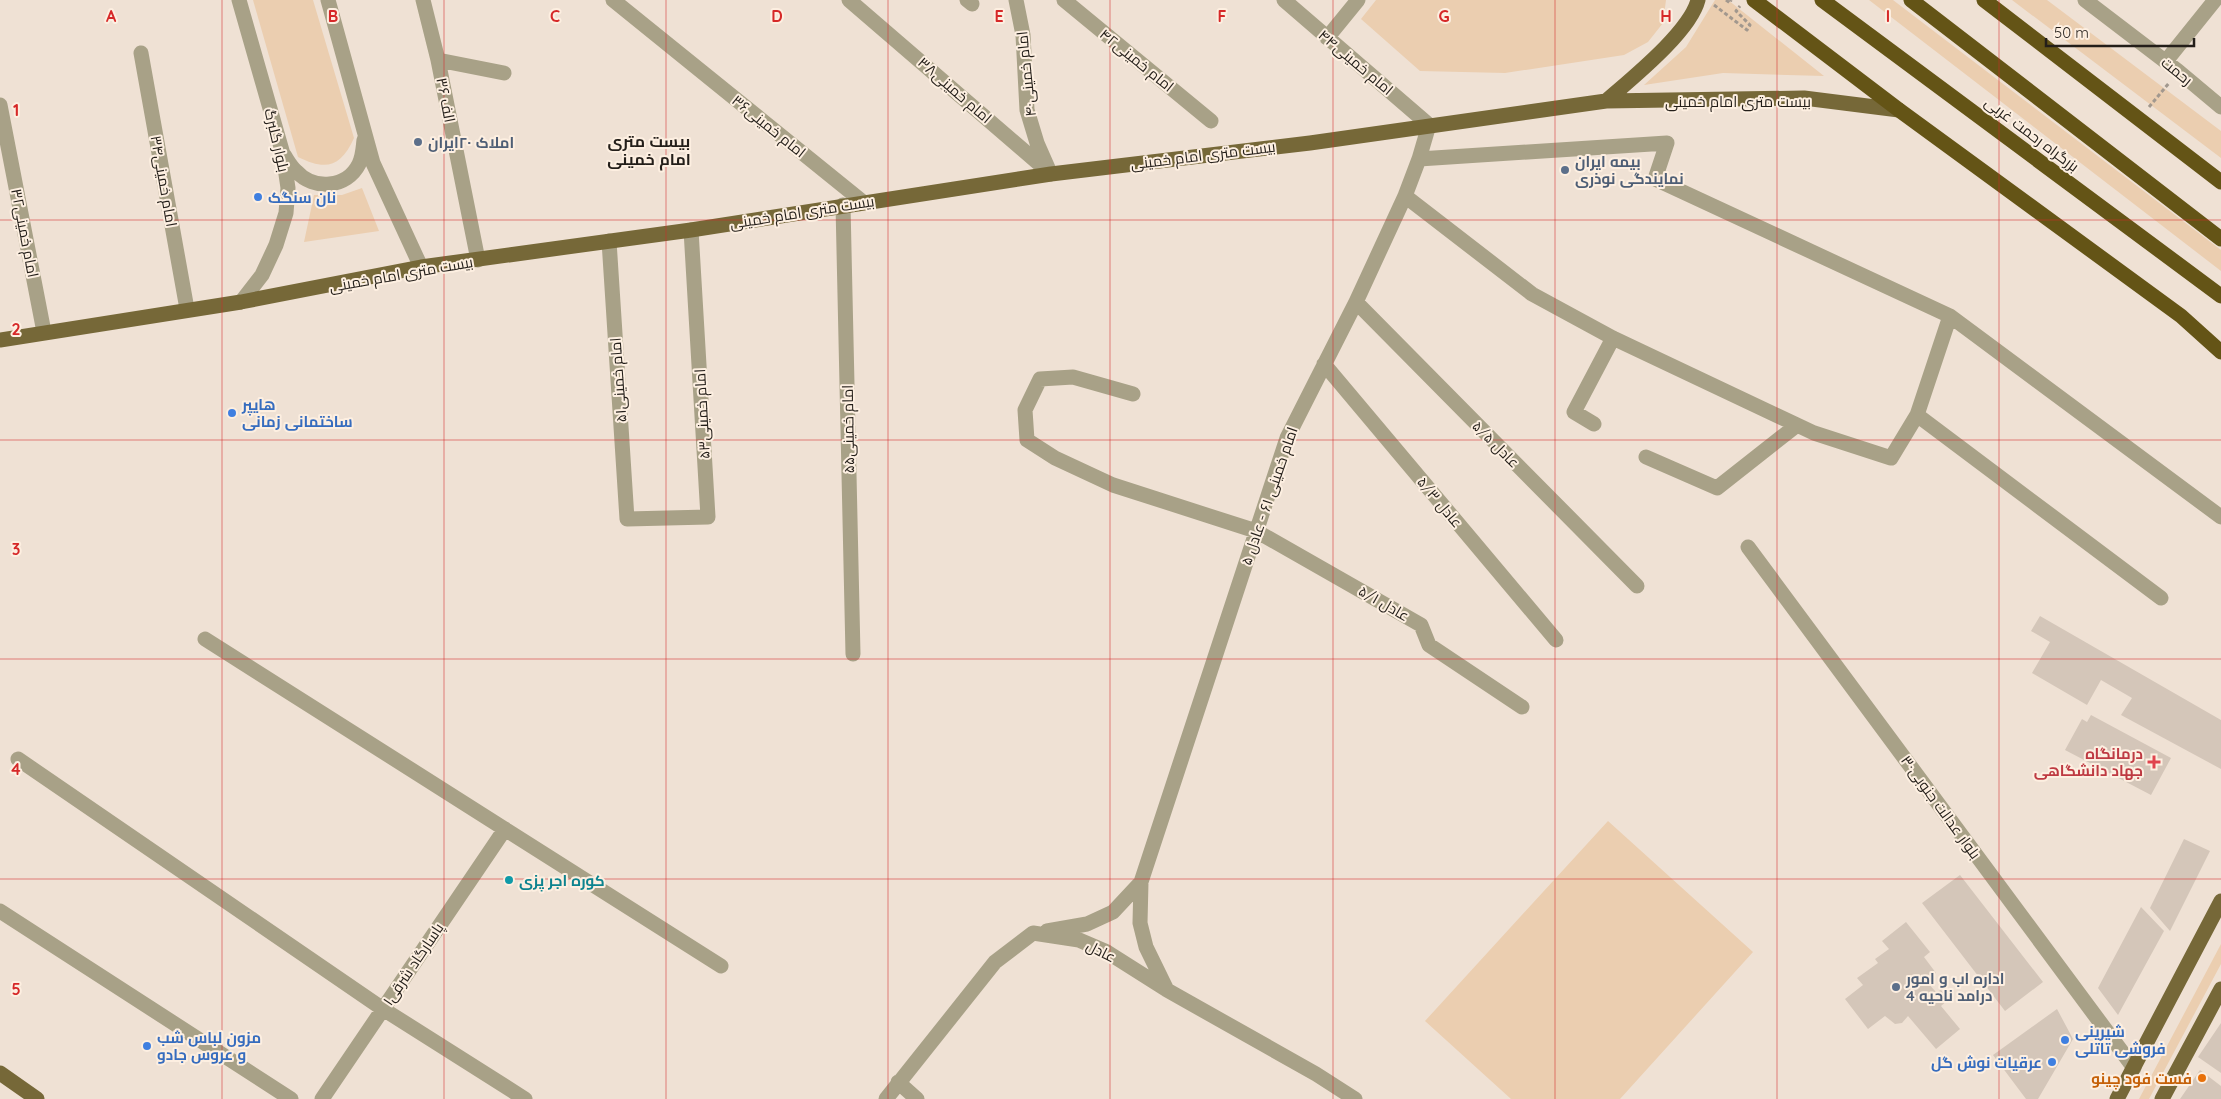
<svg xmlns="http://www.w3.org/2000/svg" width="2221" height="1099" font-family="Quicksand,Cairo,sans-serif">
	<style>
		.green { fill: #ebceb0 }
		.building { fill: #d4c6b9 }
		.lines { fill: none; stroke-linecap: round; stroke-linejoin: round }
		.path { stroke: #a2988e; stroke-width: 3; stroke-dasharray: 4 2.5; stroke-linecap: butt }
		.minor { stroke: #a8a187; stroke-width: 15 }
		.major { stroke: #766838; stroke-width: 15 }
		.highway { stroke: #645416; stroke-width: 15 }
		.grid { fill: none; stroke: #d62828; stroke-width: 1; stroke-opacity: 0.55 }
		.service-dot { fill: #5c6f8a; stroke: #fdefe1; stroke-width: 2 }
		.shop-dot { fill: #3f7fe0; stroke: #fdefe1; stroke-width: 2 }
		.health-dot { fill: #e0444e; stroke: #fdefe1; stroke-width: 2 }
		.culture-dot { fill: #0f9aa8; stroke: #fdefe1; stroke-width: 2 }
		.food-dot { fill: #e8710a; stroke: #fdefe1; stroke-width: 2 }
		.labels { text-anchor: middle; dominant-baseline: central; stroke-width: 4; stroke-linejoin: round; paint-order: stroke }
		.street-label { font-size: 15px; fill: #231e19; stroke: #fdefe1 }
		.service-label { font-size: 15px; font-weight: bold; fill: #4e5e75; stroke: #fdefe1; text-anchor: start }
		.shop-label { font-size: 15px; font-weight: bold; fill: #366cbe; stroke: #fdefe1; text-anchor: start }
		.health-label { font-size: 15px; font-weight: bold; fill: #be3a42; stroke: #fdefe1; text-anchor: end }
		.culture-label { font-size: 15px; font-weight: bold; fill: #0d838f; stroke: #fdefe1; text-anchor: start }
		.food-label { font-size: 15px; font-weight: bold; fill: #c56008; stroke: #fdefe1; text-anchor: end }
		.neighbourhood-label { font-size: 16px; font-weight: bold; fill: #231e19; stroke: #fdefe1 }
		.grid-label { font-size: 16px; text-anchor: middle; font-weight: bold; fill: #d62828; stroke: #fdefe1; stroke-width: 4; stroke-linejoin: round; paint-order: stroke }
	</style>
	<rect width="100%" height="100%" fill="#efe1d4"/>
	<path class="green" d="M253,0h60l41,138c-13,29 -28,33 -56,19z
		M1376,0h290l-3,23 -15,19 -24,13 -119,18 -85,-2 -59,-52z
		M1715,0h13l96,76 -101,-3 -79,12 42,-38z
		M1869,0h24l328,250v21z
		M2012,0h35l174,131v27z
		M362,188l17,43 -75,11 10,-47h28z
		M1608,821l145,131 -133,147h-109l-86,-78z
		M2221,944v20l-72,135h-10z"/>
	<path class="building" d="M2040,616l181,104v49l-100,-54 11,-17 -31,-18 -14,25 -55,-32 18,-31 -19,-11z
		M2091,715l80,43 -20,37 -86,-45 17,-31 5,3z
		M2184,839l26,12 -40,80 -20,-23z
		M1960,875l83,107 -38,29 -83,-108z
		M2141,907l23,24 -46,84 -20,-27z
		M1906,922l24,30 -6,5 12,16 -10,8 10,11 5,-2 8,9 -8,7 19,23 -24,20 -28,-33 -6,7 -7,1 -10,-8 -17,13 -23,-30 18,-14 -6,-7 21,-15 -3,-4 14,-10 -7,-8z
		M2057,1009l16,30 -35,60h-12l-33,-44z
		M2221,1023v50l-23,-16z
		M2200,1070l21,16v13h-41z"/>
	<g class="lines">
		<path class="path" d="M1726,0l4,3 1,-3
			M1714,5l33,25 3,-5 -14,-14 4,-5
			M2149,107l20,-24"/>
		<path class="minor" d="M239,0l44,154 5,34 -2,25 -10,32 -14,30 -21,27
			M328,0l45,163 48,104
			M423,0l15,60 40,200
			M613,0l250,202
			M849,0l202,174
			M967,0l5,4
			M1016,0l7,35 4,75 10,33 11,25
			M1064,0l147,121
			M2085,0l93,71 43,36
			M1327,38l31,-38
			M141,53l46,256
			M438,60l66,13
			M2166,61l49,-61
			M0,105l44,227
			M284,155c4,6 7,12 12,16 18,20 51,17 63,-7 4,-8 4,-16 5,-24
			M1419,159l248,-16 -12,36 295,137 271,201
			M1405,196l127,98 81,44 201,95 77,25 26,-43 33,-99
			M843,205l10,449
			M609,241l18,278 81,-2 -17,-287
			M1356,302l281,284
			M1324,364l232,276
			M1133,394l-60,-17 -33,2 -15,31 2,30 28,18 58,27 143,46 165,94 8,20 93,62
			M1917,415l244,183
			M1594,424l-20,-12 39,-74
			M1646,457l71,31 80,-63
			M1748,547l386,521
			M205,639l516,327
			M18,759l365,250 142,90
			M0,911l291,188
			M1047,931l40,-7 26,-12 28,-30
			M1167,990l-21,-43 -6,-24 1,-41 146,-444 69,-136 49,-106 14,-37 10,-34 -145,-125
			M898,1082l19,17
			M322,1099l183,-270
			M886,1099l109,-137 38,-29 46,7 28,12 60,38 149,84 39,25"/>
		<path class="major" d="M1606,101c25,-22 84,-69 92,-101
			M0,340l241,-38 180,-35 270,-37 360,-56 259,-31 296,-42 198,-3 95,12
			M0,1073l37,26
			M2117,1099l104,-198
			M2162,1099l59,-110"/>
		<path class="highway" d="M1754,0l145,110 282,206 40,36
			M1822,0l399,296
			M1911,0l310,239
			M1984,0l237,182"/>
	</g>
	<path class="grid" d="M222,0v1099M444,0v1099M666,0v1099M888,0v1099M1110,0v1099M1333,0v1099M1555,0v1099M1777,0v1099M1999,0v1099M0,220h2221M0,440h2221M0,659h2221M0,879h2221"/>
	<g class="service-dot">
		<circle cx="418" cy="142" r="5"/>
		<circle cx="1565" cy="170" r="5"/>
		<circle cx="1896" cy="987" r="5"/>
	</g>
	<g class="shop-dot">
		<circle cx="258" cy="197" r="5"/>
		<circle cx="232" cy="413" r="5"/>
		<circle cx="2065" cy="1040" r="5"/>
		<circle cx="147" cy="1046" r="5"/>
		<circle cx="2052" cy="1062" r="5"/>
	</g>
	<path class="health-dot" d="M2151.5 754.5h5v5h5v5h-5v5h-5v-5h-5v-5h5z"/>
	<circle class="culture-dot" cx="509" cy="880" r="5"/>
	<circle class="food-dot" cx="2202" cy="1078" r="5"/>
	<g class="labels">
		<g class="street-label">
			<text transform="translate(1137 60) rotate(39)">امام خمینی۴۲</text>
			<text transform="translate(1356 62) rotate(40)">۴۴امام خمینی</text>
			<text transform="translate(2177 71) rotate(39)">رحمت</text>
			<text transform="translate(1026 74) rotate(-96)">امام خمینی۴۰</text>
			<text transform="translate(955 90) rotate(41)">امام خمینی۳۸</text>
			<text transform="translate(446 100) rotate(79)">۳۶ الف</text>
			<text x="1738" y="101">بیست متری امام خمینی</text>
			<text transform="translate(769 126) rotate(39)">امام خمینی۳۶</text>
			<text transform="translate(2032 134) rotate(37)">بزرگراه رحمت غربی</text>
			<text transform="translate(277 140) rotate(77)">بلوار گلبرگ</text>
			<text transform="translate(1203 155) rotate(-7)">بیست متری امام خمینی</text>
			<text transform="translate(164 181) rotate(80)">امام خمینی۳۴</text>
			<text transform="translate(802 212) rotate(-9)">بیست متری امام خمینی</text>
			<text transform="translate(25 233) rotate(79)">امام خمینی۳۲</text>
			<text transform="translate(401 274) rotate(-10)">بیست متری امام خمینی</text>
			<text transform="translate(618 380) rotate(-94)">امام خمینی۵۱</text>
			<text transform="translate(702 414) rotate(-93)">امام خمینی۵۳</text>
			<text transform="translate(848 429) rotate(-91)">امام خمینی۵۵</text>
			<text transform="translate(1496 444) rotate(45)">عادل ۵/۵</text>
			<text transform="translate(1269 496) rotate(-71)">امام خمینی ۶۱ - عادل ۵</text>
			<text transform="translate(1440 502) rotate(50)">عادل ۵/۳</text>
			<text transform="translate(1384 603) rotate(30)">عادل ۵/۱</text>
			<text transform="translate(1941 807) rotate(54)">بلوار عدالت جنوبی۳۰</text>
			<text transform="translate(1101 951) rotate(27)">عادل</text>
			<text transform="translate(413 964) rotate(-56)">پاسارگاد شرقی۱</text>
		</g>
		<g class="service-label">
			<text x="428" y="142">املاک ۲۰ایران</text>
			<text x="1575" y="161">بیمه ایران<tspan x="1575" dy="17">نمایندگی نوذری</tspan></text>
			<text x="1906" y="978">اداره اب و امور<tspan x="1906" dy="17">درامد ناحیه 4</tspan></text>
		</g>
		<g class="shop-label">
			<text x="268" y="197">نان سنگک</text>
			<text x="242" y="404">هایپر<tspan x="242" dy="17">ساختمانی زمانی</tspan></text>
			<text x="2075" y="1031">شیرینی<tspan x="2075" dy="17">فروشی تاتلی</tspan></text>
			<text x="157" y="1037">مزون لباس شب<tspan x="157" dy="17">و عروس جادو</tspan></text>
			<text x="2042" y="1062" text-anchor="end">عرقیات نوش گل</text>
		</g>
		<g class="health-label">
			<text x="2143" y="753">درمانگاه<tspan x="2143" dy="17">جهاد دانشگاهی</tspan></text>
		</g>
		<g class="culture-label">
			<text x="519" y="880">کوره اجر پزی</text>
		</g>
		<g class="food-label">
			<text x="2192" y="1078">فست فود چینو</text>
		</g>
		<g class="neighbourhood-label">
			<text x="649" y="141">بیست متری<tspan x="649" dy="18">امام خمینی</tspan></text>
		</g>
	</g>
	<g class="grid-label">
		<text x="111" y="22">A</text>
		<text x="333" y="22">B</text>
		<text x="555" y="22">C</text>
		<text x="777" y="22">D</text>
		<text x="999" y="22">E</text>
		<text x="1222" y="22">F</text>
		<text x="1444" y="22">G</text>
		<text x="1666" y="22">H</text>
		<text x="1888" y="22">I</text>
		<text x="16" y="116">1</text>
		<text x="16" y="335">2</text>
		<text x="16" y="555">3</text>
		<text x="16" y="775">4</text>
		<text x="16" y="995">5</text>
	</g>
	<path d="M2046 38v8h148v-8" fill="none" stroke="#231e19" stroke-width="2.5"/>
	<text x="2054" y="38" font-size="15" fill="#231e19" stroke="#fdefe1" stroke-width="4" paint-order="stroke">50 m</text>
</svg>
